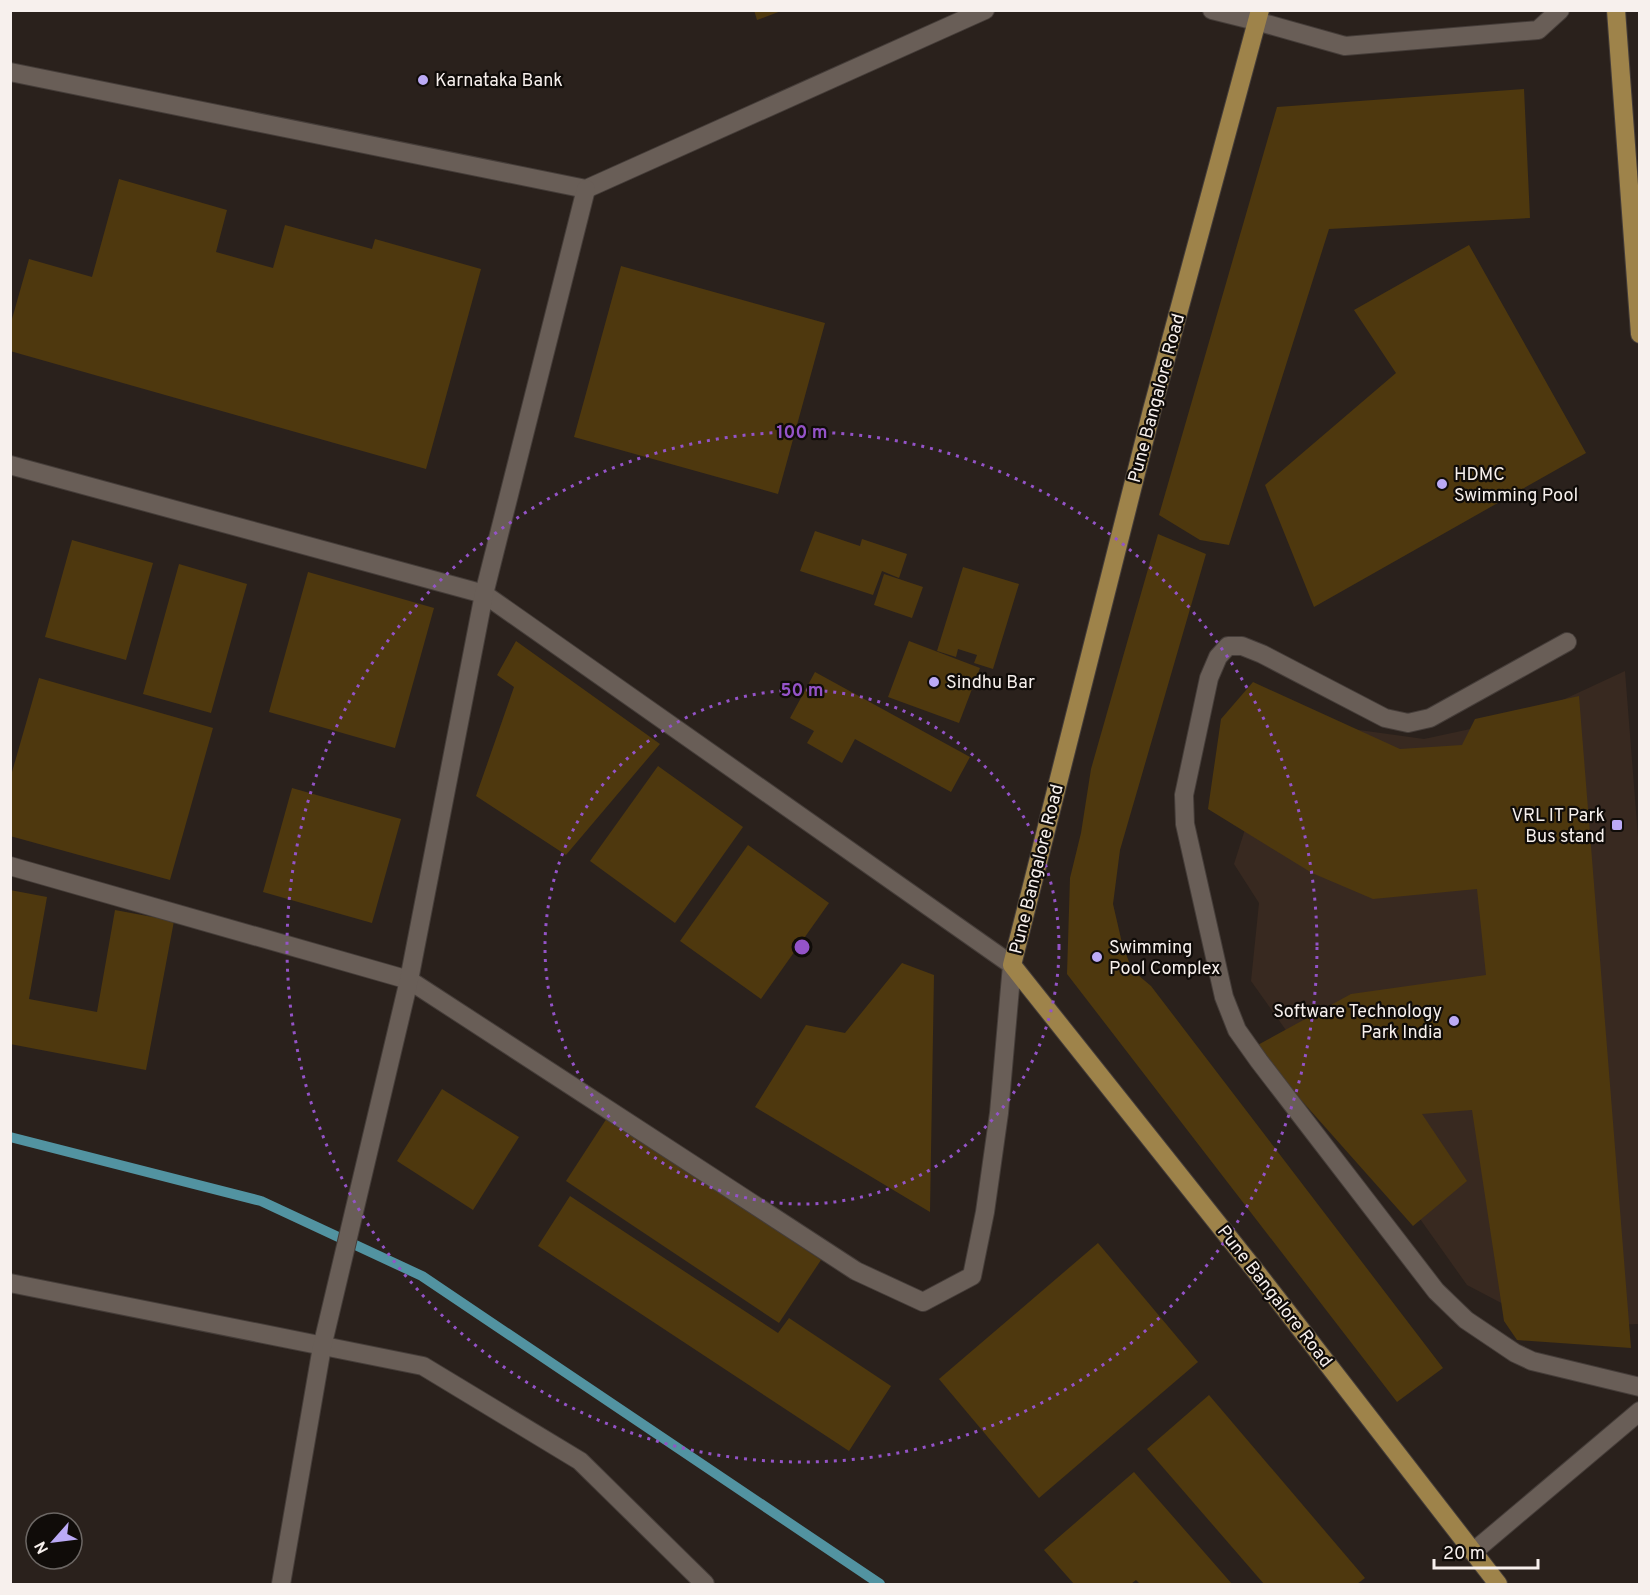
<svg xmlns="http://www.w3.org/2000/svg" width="1650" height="1595" viewBox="0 0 1650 1595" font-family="Overpass,sans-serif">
  <rect width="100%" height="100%" fill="#2a211c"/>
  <!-- built -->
  <path fill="#382920" d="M1625 671 1640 862 1639 1324 1547 1327 1467 1285 1251 981 1259 903 1234 864 1280 719 1424 739 1526 717Z"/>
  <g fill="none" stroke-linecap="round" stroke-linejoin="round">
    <!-- stream -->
    <path stroke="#5293a1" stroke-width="10" d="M10 1137 261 1201 422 1276 880 1584"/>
  </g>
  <!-- building -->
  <g fill="#4e380e">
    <path d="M754 10H781V11L757 20Z"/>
    <path d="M1524 89 1530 218 1329 229 1229 545 1200 540 1159 515 1277 107Z"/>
    <path d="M119 179 227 210 216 252 273 268 285 225 372 249 375 239 481 269 426 469 10 351V326L29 259 92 277Z"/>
    <path d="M1469 245 1586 453 1314 607 1265 485 1396 373 1354 310Z"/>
    <path d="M621 266 825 323 778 494 574 437Z"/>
    <path d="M815 531 860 546 862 539 907 554 899 578 882 571 873 595 800 571Z"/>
    <path d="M1158 534 1206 554 1120 850 1113 904 1122 943 1132 970 1151 986 1443 1368 1397 1402 1067 974 1070 878 1081 833 1091 769Z"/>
    <path d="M72 540 153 563 126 660 45 637Z"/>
    <path d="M179 564 247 584 211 713 143 694Z"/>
    <path d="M963 567 1019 584 993 669 974 663 977 655 958 649 956 657 937 651Z"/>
    <path d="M308 572 434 608 395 748 269 712Z"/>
    <path d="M884 574 923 587 912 618 874 605Z"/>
    <path d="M516 641 660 744 566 855 476 796 514 687 497 675Z"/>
    <path d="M909 641 980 668 959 723 888 697Z"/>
    <path d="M815 672 970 757 951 792 855 739 842 763 807 743 814 731 790 718Z"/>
    <path d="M39 678 213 728 170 880 10 836V779Z"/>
    <path d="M1253 682 1400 749 1462 745 1475 719 1579 696 1631 1348 1517 1340 1504 1321 1472 1110 1422 1114 1467 1181 1413 1226 1254 1047 1351 994 1486 975 1477 889 1373 899 1312 873 1208 809 1221 719Z"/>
    <path d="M658 766 743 827 675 923 590 861Z"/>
    <path d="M292 788 401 819 372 923 263 892Z"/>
    <path d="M748 845 829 903 761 999 680 941Z"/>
    <path d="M10 890 47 897 29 999 97 1012 115 910 174 921 146 1070 10 1044Z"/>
    <path d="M902 963 934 975 930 1212 755 1107 806 1025 845 1033Z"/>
    <path d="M442 1089 519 1137 473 1210 397 1161Z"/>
    <path d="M607 1118 821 1260 779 1323 566 1181Z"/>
    <path d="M570 1196 778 1333 789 1318 891 1386 849 1451 538 1246Z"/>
    <path d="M1098 1243 1198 1362 1039 1498 939 1379Z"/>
    <path d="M1209 1395 1365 1578 1357 1584H1264L1147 1449Z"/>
    <path d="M1134 1472 1232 1584H1140L1136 1580 1131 1584H1074L1044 1550Z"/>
  </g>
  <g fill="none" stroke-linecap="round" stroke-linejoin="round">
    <defs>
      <path id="lane" d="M1473 1552 1640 1411"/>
      <g id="street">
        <path d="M1212 10 1256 21"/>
        <path d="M10 72 586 189 985 10"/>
        <path d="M10 465 484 594 1012 965 999 1113 985 1212 972 1276 923 1302 856 1271 409 980 10 866"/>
        <path d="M1567 642 1430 718 1408 723 1385 718 1262 654 1242 646H1228L1218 657 1209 678 1184 795 1185 824 1224 997 1237 1030 1259 1061 1436 1291 1466 1320 1515 1353 1532 1361 1640 1387"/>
        <path d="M10 1283 423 1366 580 1461 705 1584"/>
        <path d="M281 1584 322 1347 409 980 484 594 586 189"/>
      </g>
      <path id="secondary" d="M1256 21 1345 46 1538 30 1560 10"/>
      <g id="primary">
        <path d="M1260 10 1152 410 1012 965 1254 1269 1498 1584"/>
        <path d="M1616 10 1640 334"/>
      </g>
    </defs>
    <!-- lane casing -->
    <use href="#lane" stroke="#453d39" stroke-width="20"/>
    <!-- street casing -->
    <use href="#street" stroke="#453d39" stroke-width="20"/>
    <!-- secondary casing -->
    <use href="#secondary" stroke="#453d39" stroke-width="20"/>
    <!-- primary casing -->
    <use href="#primary" stroke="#453d39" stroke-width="20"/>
    <!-- lane -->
    <use href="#lane" stroke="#695e57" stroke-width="18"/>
    <!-- street -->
    <use href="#street" stroke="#695e57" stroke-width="18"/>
    <!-- secondary -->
    <use href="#secondary" stroke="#695e57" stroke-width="18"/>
    <!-- primary -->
    <use href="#primary" stroke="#9e834a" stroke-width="18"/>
  </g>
  <!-- distance rings -->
  <g fill="none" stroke="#9453c8" stroke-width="3" stroke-dasharray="3 6">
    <circle cx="802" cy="947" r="257"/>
    <circle cx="802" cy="947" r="515"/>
  </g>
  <!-- markers -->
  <g fill="#bbaaf6" stroke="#100c09" stroke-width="2">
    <circle cx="423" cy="80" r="6"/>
    <circle cx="1442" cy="484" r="6"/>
    <circle cx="934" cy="682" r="6"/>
    <rect x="1611" y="819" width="12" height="12" rx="3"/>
    <circle cx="1097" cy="957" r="6"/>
    <circle cx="1454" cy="1021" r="6"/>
  </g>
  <g text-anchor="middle" stroke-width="4.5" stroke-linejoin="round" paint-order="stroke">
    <!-- poi labels -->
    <g font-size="18" fill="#f7f0ed" stroke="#100c09" text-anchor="start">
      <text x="435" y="86">Karnataka Bank</text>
      <text x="1454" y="480">HDMC<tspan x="1454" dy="21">Swimming Pool</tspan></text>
      <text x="946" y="688">Sindhu Bar</text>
      <text x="1605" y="821" text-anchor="end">VRL IT Park<tspan x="1605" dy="21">Bus stand</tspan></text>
      <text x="1109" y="953">Swimming<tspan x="1109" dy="21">Pool Complex</tspan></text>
      <text x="1442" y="1017" text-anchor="end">Software Technology<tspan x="1442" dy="21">Park India</tspan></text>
    </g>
    <!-- street labels -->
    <g font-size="18" fill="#f7f0ed" stroke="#100c09">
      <text transform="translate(1156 398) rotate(-75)" y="6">Pune Bangalore Road</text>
      <text transform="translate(1036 869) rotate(-76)" y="6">Pune Bangalore Road</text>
      <text transform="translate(1275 1296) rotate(52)" y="6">Pune Bangalore Road</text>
    </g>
  </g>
  <circle cx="802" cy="947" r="9" fill="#9453c8" stroke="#100c09" stroke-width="3"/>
  <g font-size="18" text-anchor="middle" font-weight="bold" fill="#9453c8" stroke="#100c09" stroke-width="4.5" stroke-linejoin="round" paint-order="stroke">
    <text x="802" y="438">100 m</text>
    <text x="802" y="696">50 m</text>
  </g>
  <!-- border -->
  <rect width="1650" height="1595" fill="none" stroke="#f7f0ed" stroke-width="24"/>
  <!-- north arrow -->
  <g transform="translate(54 1541) rotate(242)"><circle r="28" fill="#100c09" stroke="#6c6764" stroke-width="1.5"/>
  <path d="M0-4.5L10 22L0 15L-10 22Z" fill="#bbaaf6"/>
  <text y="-9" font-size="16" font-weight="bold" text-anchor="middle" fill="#f7f0ed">N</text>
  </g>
  <!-- scale -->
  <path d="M1434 1559v9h104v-9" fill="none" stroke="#f7f0ed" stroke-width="3"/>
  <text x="1443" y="1559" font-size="18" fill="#f7f0ed" stroke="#100c09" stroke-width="4.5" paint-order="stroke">20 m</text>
</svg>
